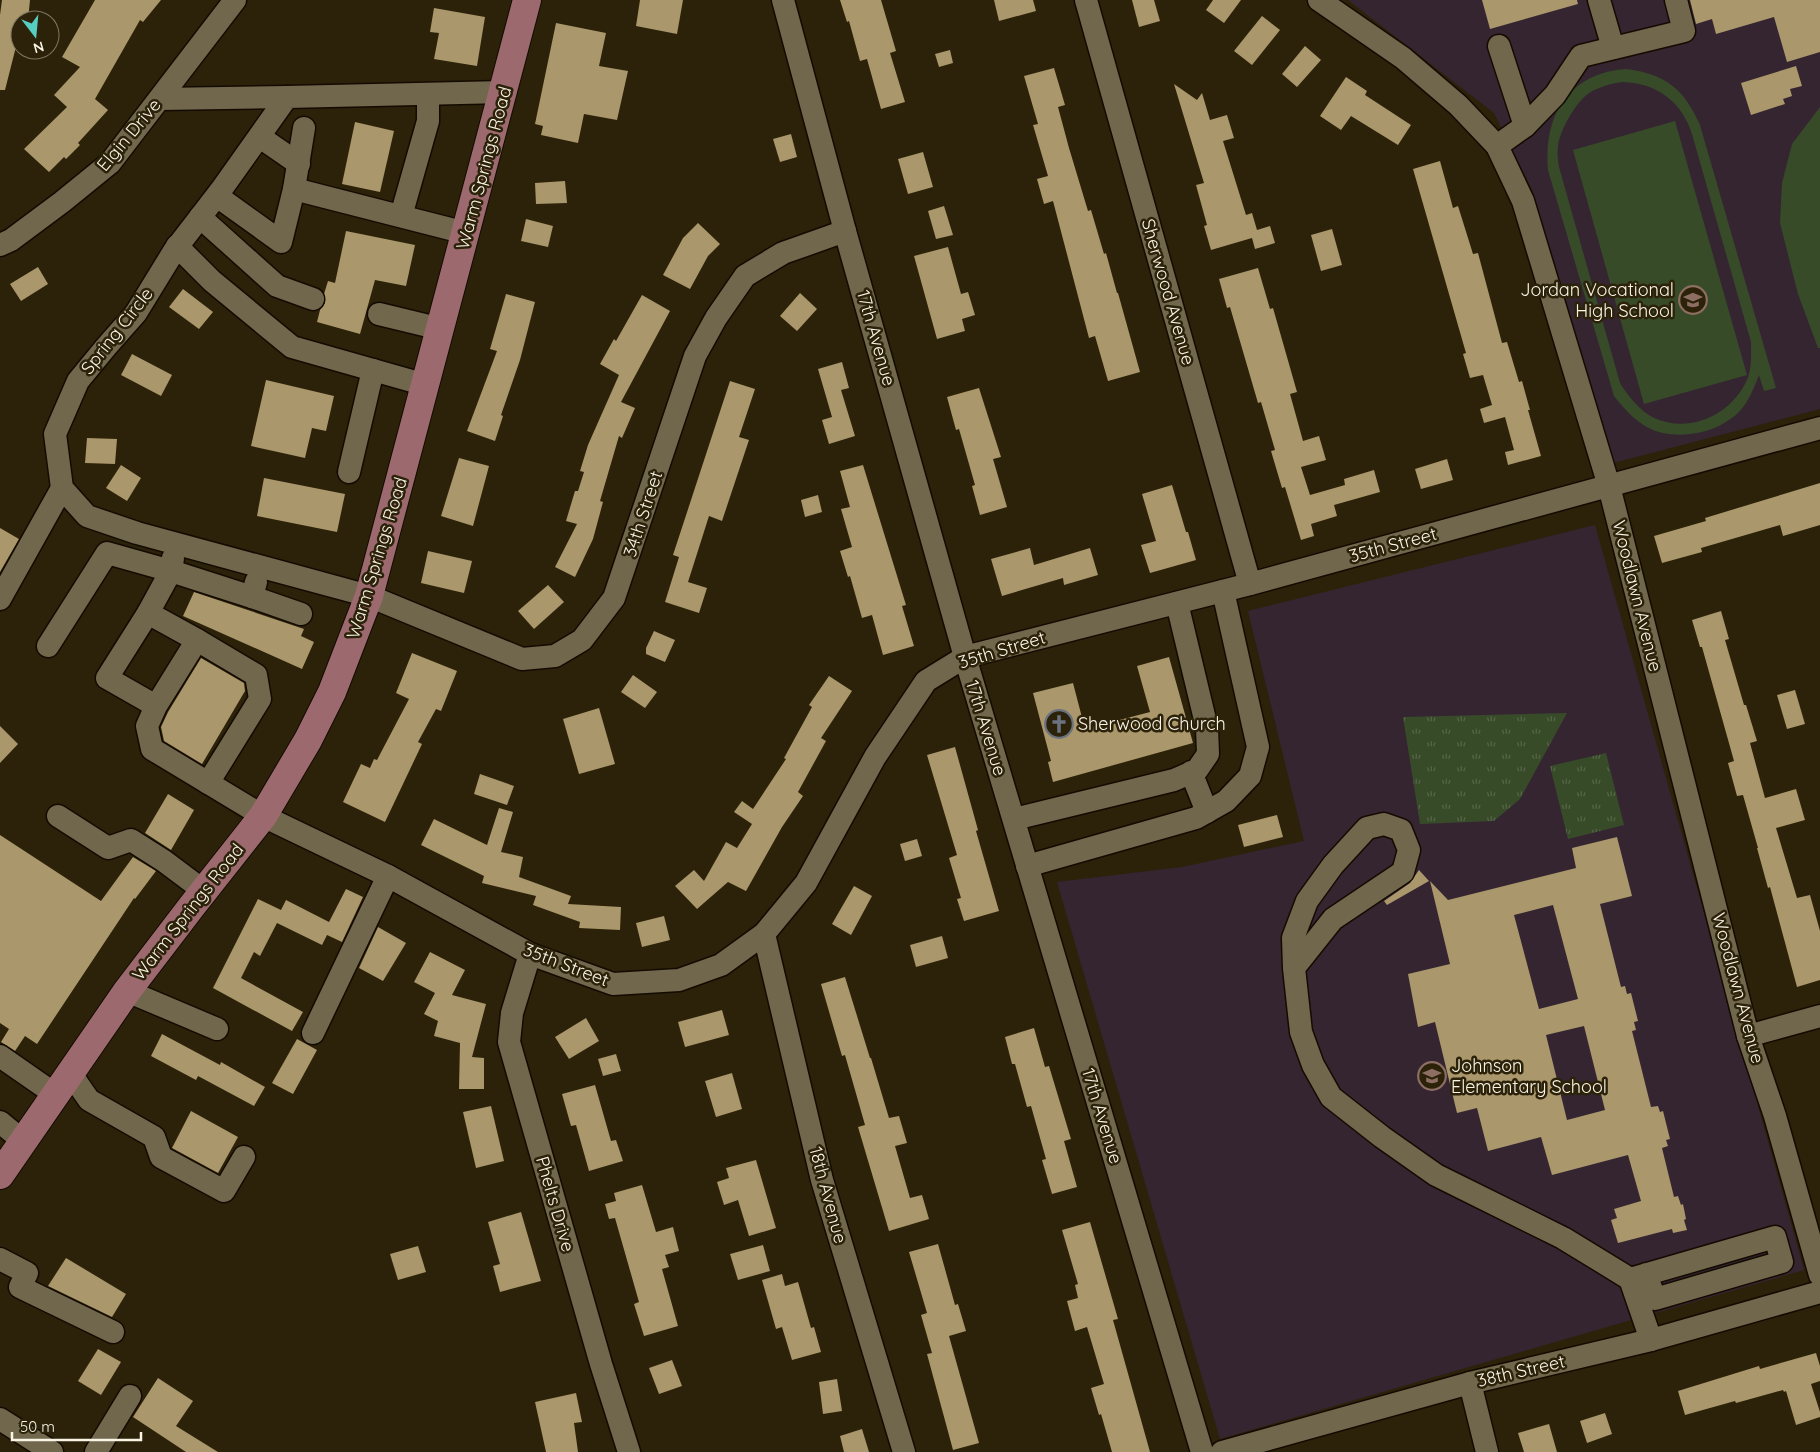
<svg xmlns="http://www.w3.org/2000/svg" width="1820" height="1452" viewBox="0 0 1820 1452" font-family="Quicksand,sans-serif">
  <defs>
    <pattern id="park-tufts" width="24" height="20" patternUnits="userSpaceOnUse" patternTransform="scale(1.25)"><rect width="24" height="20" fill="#374b29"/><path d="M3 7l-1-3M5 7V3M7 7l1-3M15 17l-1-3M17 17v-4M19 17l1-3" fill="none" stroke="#556648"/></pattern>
  </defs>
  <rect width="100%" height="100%" fill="#2c220a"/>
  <!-- education -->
  <g fill="#342531">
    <path d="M1348 0H1820V409L1613 463 1533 192 1494 113Z"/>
    <path d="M1595 525 1804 1270 1220 1439 1057 882 1182 867 1304 841 1248 611Z"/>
  </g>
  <!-- park -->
  <g fill="url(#park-tufts)">
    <path d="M1567 713 1520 799 1494 821 1420 824 1403 717Z"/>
    <path d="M1606 753 1624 825 1568 839 1550 766Z"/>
  </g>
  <!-- garden -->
  <g fill="#374b29" fill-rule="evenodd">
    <path d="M1626 69C1666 74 1684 89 1700 125L1776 388 1764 391 1759 375C1754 388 1749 401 1739 412 1719 432 1685 439 1659 432 1640 427 1625 410 1614 396L1548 170C1543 115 1569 73 1626 69ZM1623 82C1657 83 1682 102 1692 134L1751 342C1751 355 1752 368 1747 380 1731 415 1690 434 1654 418 1640 411 1628 396 1620 383L1559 167C1558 160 1557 154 1558 147 1559 131 1576 102 1589 93 1599 87 1612 83 1623 82Z"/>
    <path d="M1820 107V348H1818L1798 294 1780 223 1782 183 1792 144Z"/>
    <path d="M1675 121 1747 375 1644 404 1573 150Z"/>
  </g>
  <!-- building -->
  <g fill="#aa976b" fill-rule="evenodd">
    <path d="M2 0H30L28 20H20V31L5 90H0V15Z"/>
    <path d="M95 0H161L143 22 140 20 95 99 108 110 78 143 80 145 66 159 64 157 49 172 24 149 67 107 54 95 80 67 62 57Z"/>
    <path d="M640 0H683L677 34 636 26Z"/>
    <path d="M840 0H881L896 51 890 53 905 102 881 109 867 59 860 61 849 21 847 22Z"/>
    <path d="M994 0H1033L1036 11 999 21Z"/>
    <path d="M1132 0H1154L1160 21 1139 27Z"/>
    <path d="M1213 0H1241L1224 23 1206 10Z"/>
    <path d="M1482 0H1577L1578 4 1490 29Z"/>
    <path d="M1690 0H1820V52L1787 62 1774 17 1716 34 1712 19 1696 24Z"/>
    <path d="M434 8 485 17 477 66 434 59 439 33 430 32Z"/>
    <path d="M1262 16 1280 30 1252 65 1234 51Z"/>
    <path d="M556 23 606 33 599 66 628 71 617 120 584 114 578 143 541 135 543 126 535 124Z"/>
    <path d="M1305 46 1321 60 1297 87 1282 74Z"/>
    <path d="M950 50 953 63 939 67 935 54Z"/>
    <path d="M1796 66 1802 86 1790 89 1792 96 1783 99 1785 104 1751 115 1741 83Z"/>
    <path d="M1054 68 1065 105 1058 107 1069 148 1088 211 1091 210 1104 254 1106 253 1117 293H1118L1140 372 1108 381 1095 336 1089 338 1053 201 1044 204 1037 179 1048 176 1033 125 1038 124 1024 76Z"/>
    <path d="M1346 77 1367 91 1365 95 1411 125 1398 145 1351 116 1341 130 1320 116Z"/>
    <path d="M1174 84 1197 100 1202 93 1210 120 1227 115 1234 138 1223 141 1246 215 1252 213 1257 230 1270 226 1275 243 1255 249 1252 238 1211 250 1204 226 1207 225 1196 185 1204 183Z"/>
    <path d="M355 122 394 131 380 192 342 184Z"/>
    <path d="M791 134 797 157 780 162 773 139Z"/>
    <path d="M923 152 933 187 908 194 898 159Z"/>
    <path d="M1440 161 1453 208 1458 206 1473 254 1478 253 1502 343 1507 342 1519 382 1522 381 1530 410H1528L1541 456 1508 465 1505 452 1514 450 1505 417 1484 423 1480 409 1492 405 1483 375 1470 378 1463 354 1466 353 1413 169Z"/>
    <path d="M565 181 567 203 536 204 535 183Z"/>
    <path d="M944 206 953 235 936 239 928 211Z"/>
    <path d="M526 219 553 226 548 247 521 241Z"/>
    <path d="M698 223 720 244 708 256 690 289 663 275 683 238Z"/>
    <path d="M1332 229 1342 265 1321 271 1311 235Z"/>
    <path d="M346 231 415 245 406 286 375 280 360 334 317 322 320 310 325 303 324 294 328 281 335 283Z"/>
    <path d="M948 247 961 294 968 292 975 315 962 319 965 331 937 339 914 256Z"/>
    <path d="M38 267 48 284 21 301 10 284Z"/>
    <path d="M1258 268 1270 309 1273 308 1297 392 1290 394 1303 441 1319 436 1326 460 1301 467 1310 495 1345 485 1344 479 1374 470 1380 492 1334 505 1337 516 1311 524 1314 536 1301 540 1285 487 1282 488 1271 451 1275 450 1261 402 1258 403 1230 307 1227 308 1219 279Z"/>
    <path d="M183 289 213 312 199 329 169 307Z"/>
    <path d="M800 293 817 309 797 331 780 316Z"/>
    <path d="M506 294 535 302 520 360 501 415 503 416 495 441 467 431 497 351 490 349Z"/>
    <path d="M642 295 670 311 621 402 635 408 622 438 619 436 600 501 603 502 593 539 575 577 555 567 577 524 566 521 575 491H578L584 472 580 471 588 445 619 375 600 364 614 339 616 341Z"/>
    <path d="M132 354 172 375 161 396 121 375Z"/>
    <path d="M842 362 849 388 841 390 855 436 829 444 822 420 832 417 818 369Z"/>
    <path d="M266 380 334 396 326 431 312 428 305 458 251 446Z"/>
    <path d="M730 381 755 389 739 437 749 440 722 521 709 516 688 582 707 588 699 613 665 602 679 557 673 555Z"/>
    <path d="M979 388 1001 457 993 459 1007 507 980 515 972 486 975 485 959 429 956 430 947 397Z"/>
    <path d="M87 438 117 439 115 464 85 463Z"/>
    <path d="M459 458 489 466 473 526 441 516Z"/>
    <path d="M1447 459 1453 480 1421 489 1415 469Z"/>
    <path d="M121 465 141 478 127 501 106 488Z"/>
    <path d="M863 465 906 605 902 606 914 646 883 655 872 615 862 618 850 576 848 577 840 551 852 547 841 509 850 507 840 471Z"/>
    <path d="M264 478 345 494 337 532 257 516Z"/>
    <path d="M1820 483V525L1783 536 1780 525 1701 548 1702 552 1662 563 1654 536 1706 521 1705 518Z"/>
    <path d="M1172 485 1186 532H1188L1196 560 1150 573 1141 545 1156 541 1142 494Z"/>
    <path d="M818 495 822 512 805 517 801 500Z"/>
    <path d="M0 528 19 539 0 572Z"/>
    <path d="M1030 548 1034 565 1090 548 1098 575 1064 585 1063 578 1002 596 991 559Z"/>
    <path d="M428 551 472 561 464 593 421 583Z"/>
    <path d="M548 585 564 602 534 629 518 611Z"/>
    <path d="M194 592 304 629 301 636 314 642 302 669 183 616Z"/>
    <path d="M1721 611 1729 639 1725 640 1744 705H1746L1757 741 1750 743 1765 798 1796 789 1805 820 1776 828 1797 898 1810 895 1820 931V980L1797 987 1770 887 1768 888 1757 848H1758L1743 795 1737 796 1728 763 1734 761 1702 647H1700L1692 620Z"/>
    <path d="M654 631 675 640 665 662 646 654V648Z"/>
    <path d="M412 653 457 671 441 711 436 709 418 742 422 744 385 822 343 802 361 764 370 768 374 759 377 760 409 699 396 693Z"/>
    <path d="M1169 657 1193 743 1053 782 1048 762 1051 761 1033 693 1073 683 1085 729 1150 712 1137 666Z"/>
    <path d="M201 658 244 683 245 691 202 764 164 741 161 727 168 712Z"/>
    <path d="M633 675 657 692 645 708 621 692Z"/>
    <path d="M829 676 852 691 821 738 826 741 798 792 803 796 782 827 746 891 728 882 697 909 675 886 694 870 704 881 726 842 737 848 752 824 734 812 742 801 753 809 786 759 784 758 812 707 809 705Z"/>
    <path d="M1795 690 1805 724 1787 729 1777 695Z"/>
    <path d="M599 708 615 764 579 774 563 719Z"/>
    <path d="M0 726 18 744 0 763Z"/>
    <path d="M955 747 978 830 976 831 999 911 964 921 957 899 961 898 949 858 957 855 927 755Z"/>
    <path d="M480 774 514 786 507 805 474 794Z"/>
    <path d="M168 794 194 810 171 850 145 833Z"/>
    <path d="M499 808 513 812 501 852 523 857 519 877 571 896 568 904 621 907 620 930 579 928 580 922 533 905 536 896 482 883 484 876 421 845 434 819 487 845Z"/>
    <path d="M1277 815 1283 837 1244 847 1238 825Z"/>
    <path d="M0 835 101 901 133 857 156 871 135 899 134 898 37 1044 25 1036 15 1051 1 1042 9 1029 0 1023Z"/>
    <path d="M1617 837 1632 896 1600 904 1621 987 1625 986 1627 994 1631 993 1638 1021 1634 1022 1636 1030 1632 1031 1651 1107 1658 1106 1660 1112 1663 1111 1670 1139 1666 1140 1668 1146 1662 1148 1674 1197 1678 1196 1681 1205 1683 1204 1686 1219 1684 1220 1687 1230 1673 1233 1672 1229 1618 1243 1611 1220 1617 1218 1614 1209 1641 1201 1628 1155 1552 1175 1541 1137 1488 1151 1477 1108 1457 1113 1435 1022 1418 1027 1408 974 1450 964 1430 881 1448 900 1576 868 1572 848ZM1553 905 1578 999 1539 1009 1514 915ZM1584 1026 1605 1110 1567 1120 1546 1035Z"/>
    <path d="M917 839 922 856 905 861 900 844Z"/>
    <path d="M1419 870 1429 881 1387 905 1384 901 1410 883Z"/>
    <path d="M854 886 872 896 851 935 832 924Z"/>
    <path d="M346 889 363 897 342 942 327 935 322 945 277 923 260 956 254 952 241 978 303 1012 292 1031 213 988 258 899 281 910 286 900 329 922Z"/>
    <path d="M664 916 670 940 642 947 636 923Z"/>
    <path d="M378 927 406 943 383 981 359 968Z"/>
    <path d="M942 936 948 958 916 967 910 945Z"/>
    <path d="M430 952 465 970 452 995 486 1004 472 1057 484 1058V1089H459L460 1043 434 1036 438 1021 424 1014 435 993 414 982Z"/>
    <path d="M845 977 870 1058H871L889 1118 899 1116 907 1143 895 1146 910 1198 922 1195 929 1219 889 1231 858 1127 865 1125 845 1055 842 1056 821 984Z"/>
    <path d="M722 1010 729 1035 685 1047 678 1022Z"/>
    <path d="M586 1018 599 1041 569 1059 555 1037Z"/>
    <path d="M1034 1028 1045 1067 1049 1066 1071 1139 1064 1141 1077 1187 1052 1194 1042 1160 1046 1159 1031 1106 1027 1107 1015 1064H1012L1005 1037Z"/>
    <path d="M162 1034 220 1065 221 1062 265 1087 254 1106 198 1076 196 1080 151 1056Z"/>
    <path d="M297 1039 317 1050 293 1094 272 1083Z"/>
    <path d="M616 1054 621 1071 603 1076 598 1059Z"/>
    <path d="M732 1073 742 1109 716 1117 705 1081Z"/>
    <path d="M595 1085 611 1141 616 1140 623 1161 589 1171 576 1125 571 1126 562 1094Z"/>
    <path d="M491 1106 504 1161 476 1168 463 1112Z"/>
    <path d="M191 1111 238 1137 218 1173 172 1148Z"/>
    <path d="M756 1160 776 1228 749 1236 738 1200 724 1205 717 1182 729 1178 726 1168Z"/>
    <path d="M642 1185 656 1232 673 1227 679 1251 665 1255 669 1267 662 1269 678 1326 644 1336 634 1304 639 1302 615 1218 609 1219 605 1204 616 1201 614 1193Z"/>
    <path d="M521 1212 541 1281 500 1292 493 1266 500 1264 488 1222Z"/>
    <path d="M1090 1222 1118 1319 1113 1320 1150 1452H1112L1101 1414 1099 1415 1091 1388 1104 1384 1087 1327 1075 1331 1067 1301 1078 1298 1075 1285 1078 1284 1062 1230Z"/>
    <path d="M938 1244 955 1305 958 1304 966 1331 949 1336 979 1443 953 1450 927 1354 932 1353 921 1315 927 1313 909 1252Z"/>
    <path d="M763 1245 770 1271 738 1280 730 1254Z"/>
    <path d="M418 1246 426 1272 398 1280 390 1254Z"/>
    <path d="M66 1258 126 1294 112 1317 48 1286Z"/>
    <path d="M782 1274 785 1286 798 1282 811 1328 814 1327 821 1352 792 1360 782 1327 776 1329 762 1280Z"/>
    <path d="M98 1349 121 1362 101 1395 78 1381Z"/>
    <path d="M1816 1353 1820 1366V1381L1811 1384 1820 1412V1417L1796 1425 1786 1391 1784 1392 1783 1390 1736 1403 1735 1401 1685 1415 1678 1391 1759 1366 1760 1369Z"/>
    <path d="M672 1360 682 1386 659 1394 649 1368Z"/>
    <path d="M158 1378 193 1401 176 1426 218 1452H186L133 1417Z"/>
    <path d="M837 1379 842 1411 823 1414 819 1382Z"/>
    <path d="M576 1393 582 1422 574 1423 578 1452H546L535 1402Z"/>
    <path d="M1605 1413 1612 1434 1587 1443 1580 1421Z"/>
    <path d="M1549 1424 1557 1452H1524L1518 1433Z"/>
    <path d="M862 1429 869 1452H844L840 1436Z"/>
  </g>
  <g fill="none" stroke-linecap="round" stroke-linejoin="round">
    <defs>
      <g id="minor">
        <path d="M783 0 845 231 965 657 1202 1452"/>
        <path d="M1086 0 1250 584"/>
        <path d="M1319 0 1403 58 1458 105 1497 146 1523 201 1609 486 1748 1036 1775 1116 1820 1275"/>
        <path d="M1599 0 1613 48"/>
        <path d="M1499 46 1525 126"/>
        <path d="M504 92 287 97 221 190 174 251 136 313 106 347 78 381 55 434 62 488 87 516 137 533 369 596 522 659 555 656 582 640 614 598 695 356 716 318 745 276 783 253 845 231"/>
        <path d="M160 99 287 97"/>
        <path d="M260 137 299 164"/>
        <path d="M1497 146 1525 126 1555 95 1581 56 1684 31 1676 0"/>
        <path d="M294 189 466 233"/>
        <path d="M217 196 281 242 294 189 304 128"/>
        <path d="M401 216 428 121V94"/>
        <path d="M200 217 277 286 313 299"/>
        <path d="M0 245 11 240 62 202 110 163 235 0"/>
        <path d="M177 246 212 281 292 347 426 385"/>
        <path d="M379 314 441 329"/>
        <path d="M349 472 373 370"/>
        <path d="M256 582 252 597 301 614"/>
        <path d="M0 599 62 488"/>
        <path d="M148 613 171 571 173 558"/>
        <path d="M197 640 256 675 260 699 208 783"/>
        <path d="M48 646 107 553 171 571 252 597"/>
        <path d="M156 706 107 678 148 613 197 640 156 706 147 726 152 749 263 816 388 876 530 954 613 984 679 980 721 965 764 934 806 883 875 757 926 681 965 657 1250 584 1820 428"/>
        <path d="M1191 772 1207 812"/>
        <path d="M58 816 108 848 131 840 164 861 204 891"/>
        <path d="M1014 819 1174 780 1197 770 1208 754 1207 728 1177 603"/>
        <path d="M1027 866 1196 818 1226 801 1250 776 1258 747 1223 591"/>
        <path d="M764 934 822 1180 904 1452"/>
        <path d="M530 954 512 1013 509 1042 601 1364 629 1452"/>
        <path d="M1294 968 1333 919 1403 872 1409 850 1401 830 1384 824 1367 828 1333 865 1307 901 1293 938 1294 968 1301 1032 1313 1065 1331 1097 1382 1137 1436 1175 1563 1238 1630 1279 1651 1340"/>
        <path d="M127 991 217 1029"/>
        <path d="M313 1033 388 876"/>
        <path d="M1748 1036 1820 1016"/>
        <path d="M0 1056 56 1095"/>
        <path d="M71 1074 89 1100 154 1137 161 1157 224 1191 244 1157"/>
        <path d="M0 1122 23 1141"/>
        <path d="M0 1259 27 1273 20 1287 113 1332"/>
        <path d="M1630 1279 1775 1237 1782 1262 1655 1299 1646 1274"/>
        <path d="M1470 1383 1487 1452"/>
        <path d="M0 1419 52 1452"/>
        <path d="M96 1452 130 1396"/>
        <path d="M1222 1452 1470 1383 1651 1340 1820 1292"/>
      </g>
      <path id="major" d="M0 1175 127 991 192 906 263 816 308 740 332 692 369 596 527 0"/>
    </defs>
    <!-- minor casing -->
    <use href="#minor" stroke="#140b00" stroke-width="25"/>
    <!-- major casing -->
    <use href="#major" stroke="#140b00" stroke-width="30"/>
    <!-- minor -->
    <use href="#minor" stroke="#71674d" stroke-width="22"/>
    <!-- major -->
    <use href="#major" stroke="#9c6a6e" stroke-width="28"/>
  </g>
  <!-- icons -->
  <defs>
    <symbol id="school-ring" viewBox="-11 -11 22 22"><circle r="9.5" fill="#2c220a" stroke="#8d6e63" stroke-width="1.5"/><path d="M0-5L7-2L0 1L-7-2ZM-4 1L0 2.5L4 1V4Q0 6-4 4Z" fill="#8d6e63"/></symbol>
    <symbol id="church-ring" viewBox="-11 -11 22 22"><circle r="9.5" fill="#2c220a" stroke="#6b7280" stroke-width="1.5"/><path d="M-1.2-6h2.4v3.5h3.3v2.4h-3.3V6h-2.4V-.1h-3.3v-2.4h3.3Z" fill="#6b7280"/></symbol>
  </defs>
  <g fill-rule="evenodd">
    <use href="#school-ring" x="1677" y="284" width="32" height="32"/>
    <use href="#church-ring" x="1043" y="708" width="32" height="32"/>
    <use href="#school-ring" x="1416" y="1060" width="32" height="32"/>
  </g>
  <g text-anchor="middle" stroke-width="5" stroke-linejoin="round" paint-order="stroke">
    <!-- street labels -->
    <g font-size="18" fill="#faf4e5" stroke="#2c220a">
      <text transform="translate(129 135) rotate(-50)" y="6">Elgin Drive</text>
      <text transform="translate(484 168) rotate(-75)" y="6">Warm Springs Road</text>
      <text transform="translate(1168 292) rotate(74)" y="6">Sherwood Avenue</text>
      <text transform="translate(117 331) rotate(-52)" y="6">Spring Circle</text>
      <text transform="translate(876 338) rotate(74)" y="6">17th Avenue</text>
      <text transform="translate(643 514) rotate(-72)" y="6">34th Street</text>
      <text transform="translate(1393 545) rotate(-15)" y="6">35th Street</text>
      <text transform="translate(377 558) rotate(-73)" y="6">Warm Springs Road</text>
      <text transform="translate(1637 596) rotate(76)" y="6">Woodlawn Avenue</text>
      <text transform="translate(1002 650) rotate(-17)" y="6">35th Street</text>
      <text transform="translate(986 728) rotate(73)" y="6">17th Avenue</text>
      <text transform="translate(188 912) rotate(-52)" y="6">Warm Springs Road</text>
      <text transform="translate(566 965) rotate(21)" y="6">35th Street</text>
      <text transform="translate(1738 988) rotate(75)" y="6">Woodlawn Avenue</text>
      <text transform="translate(1102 1116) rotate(73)" y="6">17th Avenue</text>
      <text transform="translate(828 1195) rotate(75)" y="6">18th Avenue</text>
      <text transform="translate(555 1204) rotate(74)" y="6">Phelts Drive</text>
      <text transform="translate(1521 1371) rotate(-13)" y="6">38th Street</text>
    </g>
    <!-- poi labels -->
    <g font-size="18" fill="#faf4e5" stroke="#2c220a" text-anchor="start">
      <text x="1674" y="296" text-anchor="end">Jordan Vocational<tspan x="1674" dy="21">High School</tspan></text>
      <text x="1078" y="730">Sherwood Church</text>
      <text x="1451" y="1072">Johnson<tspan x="1451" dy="21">Elementary School</tspan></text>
    </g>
  </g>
  <!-- north arrow -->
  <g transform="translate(35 35) rotate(164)"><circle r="24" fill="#2c220a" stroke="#7e7662"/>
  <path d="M0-4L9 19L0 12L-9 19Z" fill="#56cec2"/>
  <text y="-8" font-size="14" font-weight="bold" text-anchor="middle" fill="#faf4e5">N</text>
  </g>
  <!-- scale -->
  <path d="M12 1432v8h129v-8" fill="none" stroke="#faf4e5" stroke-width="2.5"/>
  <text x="20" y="1432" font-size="15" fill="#faf4e5" stroke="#2c220a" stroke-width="4" paint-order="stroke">50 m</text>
</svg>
